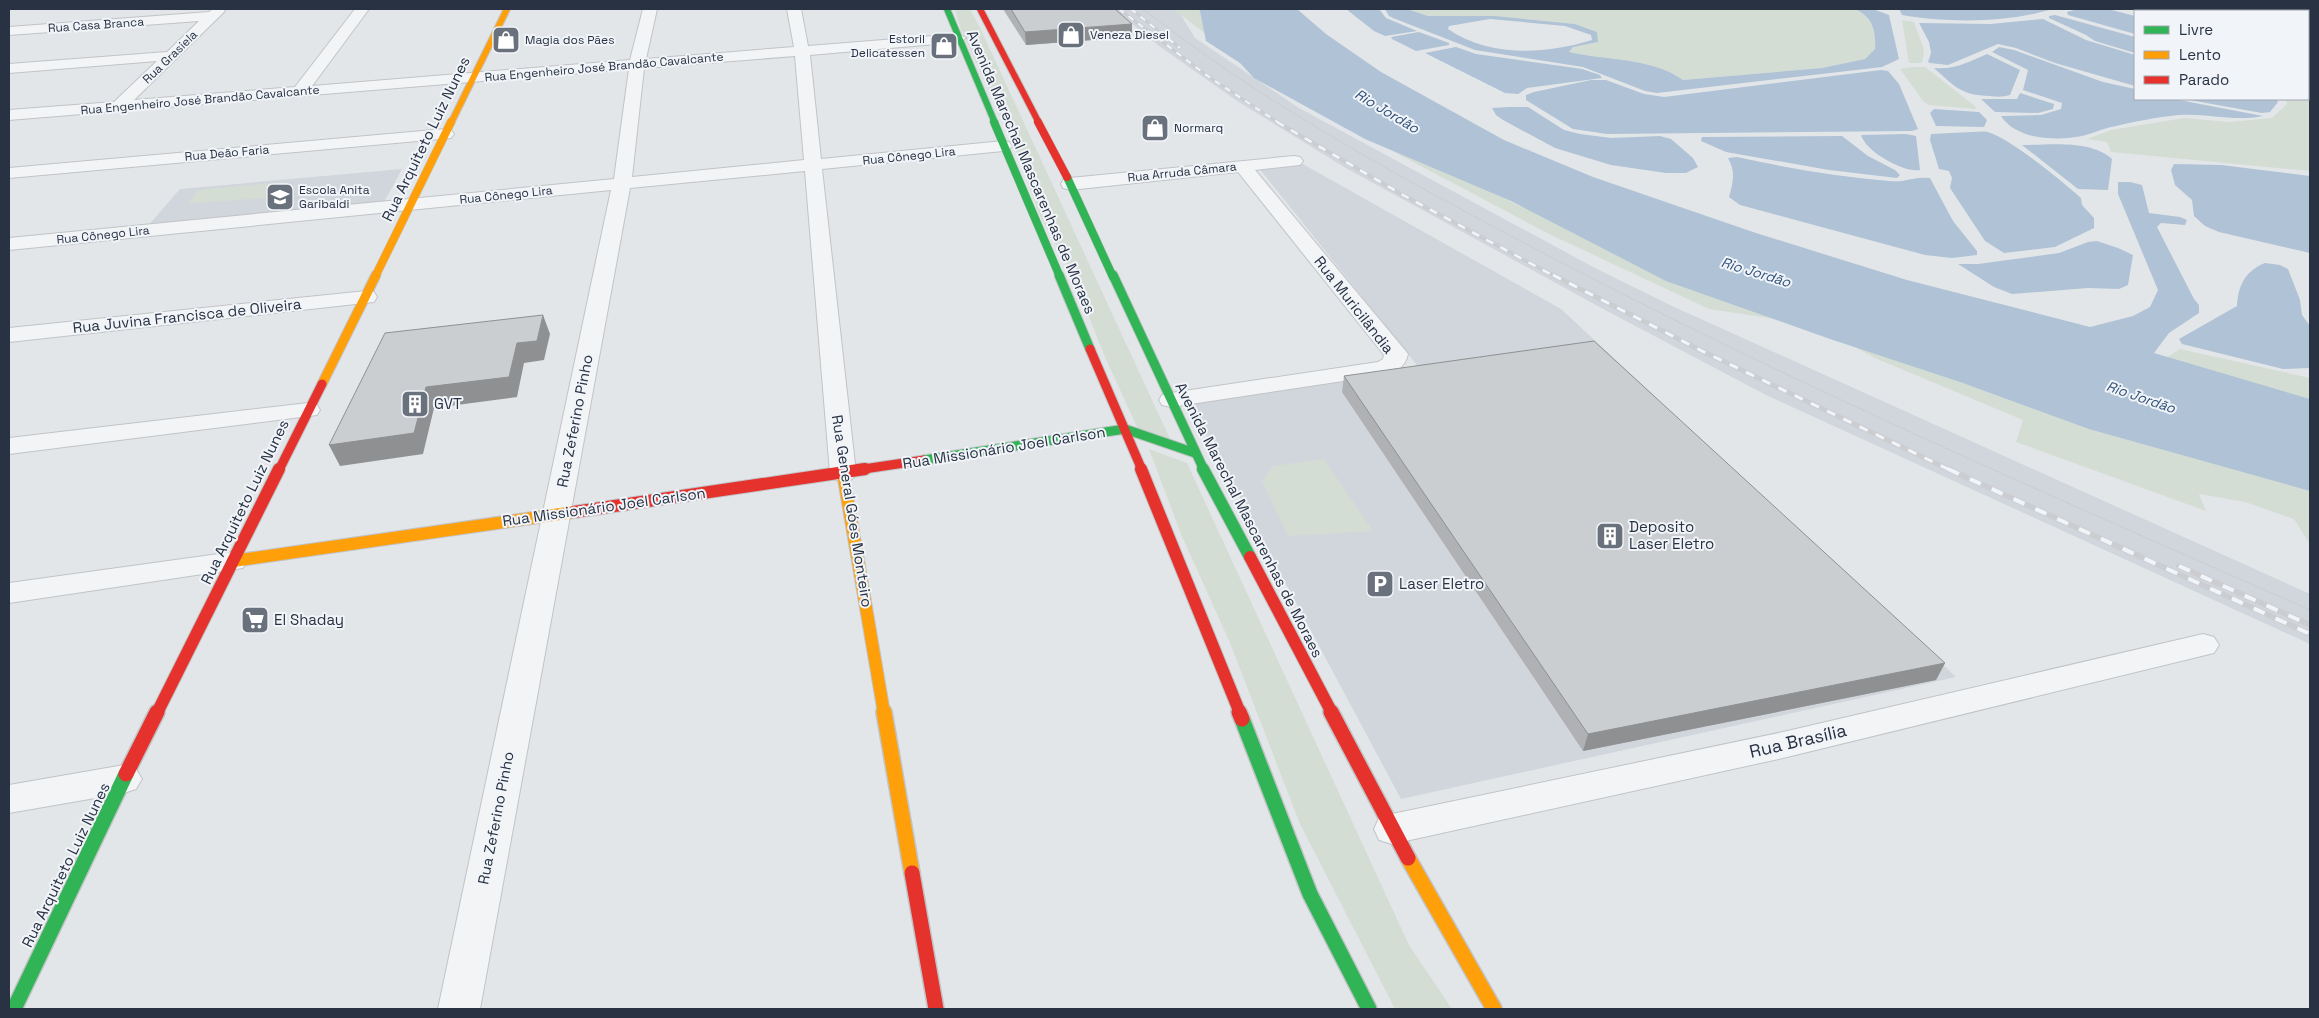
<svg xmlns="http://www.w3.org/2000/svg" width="2319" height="1018" viewBox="0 0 2319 1018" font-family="'Space Grotesk',sans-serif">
  <rect width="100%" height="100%" fill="#e3e6e9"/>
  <!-- built -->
  <g fill="#d1d5dc">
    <path d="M1114 9H1177L1195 38 1299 108 1595 268 1672 306 2310 594V644L1766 395 1605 310 1344 167 1237 101 1159 46Z"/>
    <path d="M1301 163 1561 309 1956 677 1401 799 1189 403 1420 369 1258 167Z"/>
    <path d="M402 169 383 204 147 227 180 189Z"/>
  </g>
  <!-- green -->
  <g fill="#d4ddd4">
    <path d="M955 9H970L982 32 1171 441 1138 429 1105 357 1071 272 1040 216 1018 155 960 27Z"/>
    <path d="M1173 9H1199L1374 130 1515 204 1580 230 2310 475V544L2294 519 2245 502 2199 494 2206 511 2016 442 2023 420 1875 358 1814 325 1709 309 1547 233 1383 146 1224 48Z"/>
    <path d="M1407 9H1855C1873 17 1876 31 1875 49L1865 59 1822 68 1683 80 1674 74 1568 52 1573 47 1597 42V32L1575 24 1495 16H1428Z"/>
    <path d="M2310 17V171L2111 152 2107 142 2087 139 2111 130 2184 118 2229 122 2272 118 2287 104 2285 99H2308V18Z"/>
    <path d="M1902 20 1914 22 1924 50 1922 63H1909Z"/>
    <path d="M1912 67H1925L1975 106 1976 109 1929 105 1924 102 1900 69Z"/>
    <path d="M284 182 275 197 188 204 198 190Z"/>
    <path d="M2180 349 2310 378V399L2166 358Z"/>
    <path d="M1149 449 1187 463 1409 945 1452 1009H1395L1300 824 1230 643 1181 534Z"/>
    <path d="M1324 459 1373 531 1288 536 1262 481 1273 466Z"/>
  </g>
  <!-- water -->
  <g fill="#b0c2d5" fill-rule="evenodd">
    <path d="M1198 9H1297L1326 34 1381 72 1504 140 1593 177 1756 233 1907 280 2090 327 2133 316 2150 307 2158 290 2118 194V182H2130L2142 185 2149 213 2180 217 2187 220 2185 225 2161 223 2157 227 2194 299 2199 305V313L2169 333 2154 353 2310 399V491L2089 429 1963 383 1830 339 1666 281 1511 201 1365 139 1254 78 1240 63 1206 41 1200 11Z"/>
    <path d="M1346 9H1379L1386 18 1417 31 1385 36 1374 31Z"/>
    <path d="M1385 9H1407L1428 16H1495L1575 24 1597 32 1598 42 1573 47 1569 52C1606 61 1651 57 1683 80L1822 68 1865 59 1875 49C1876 31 1873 17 1855 9H1873L1889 15 1899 59 1882 67 1657 93 1645 91 1583 67 1475 50 1393 18 1389 16ZM1490 19 1565 26 1591 35 1592 40C1546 54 1490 58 1448 29L1449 26Z"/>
    <path d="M1899 9H2052C2009 23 1946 23 1902 15Z"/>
    <path d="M2078 9H2108L2135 16V34L2068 15 2067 12Z"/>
    <path d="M2194 9H2305V11H2204Z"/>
    <path d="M2055 15 2135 37V53L2095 41 2086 35 2049 18V16Z"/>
    <path d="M2043 19 2086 40 2135 55V86L2055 63 2016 48 1998 44 1948 65 1930 63 1928 62 1931 53 1929 42 1919 23 1991 24Z"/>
    <path d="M1419 32 1449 43V45L1416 51 1392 39 1391 37Z"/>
    <path d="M1456 47 1476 54 1582 69 1600 75 1602 78 1527 88 1518 94 1505 93 1425 53Z"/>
    <path d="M1999 47 2014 50 2103 82 2135 89V99H2174L2263 116C2234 122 2208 113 2179 115 2157 117 2133 122 2111 127 2101 129 2092 134 2082 136 2057 141 2016 140 2001 116L2041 115 2061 109 2062 103 2023 90 2028 70 1992 52Z"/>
    <path d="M1987 54 2020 70 2010 95C2003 97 1997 97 1990 96 1961 95 1955 87 1934 68 1955 70 1968 62 1987 54Z"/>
    <path d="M1881 70 1888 71 1899 84 1918 129 1912 131 1607 134 1573 129 1526 100V95L1534 92 1591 80H1606L1644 94 1664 97Z"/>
    <path d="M2020 93 2054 104 2053 109 2038 113 1995 112 1981 99H2017Z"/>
    <path d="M2184 99H2276L2278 102 2270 112 2262 113Z"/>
    <path d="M1508 107H1528L1564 130 1580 134 1611 138 1660 136 1671 139 1693 158 1698 167 1686 173H1666L1611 165 1555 148 1503 120 1496 115 1492 108Z"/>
    <path d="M1934 109 1979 112 1987 120 1984 127 1936 126 1930 113Z"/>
    <path d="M1972 132C1977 132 1983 131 1988 132 2011 139 2062 181 2081 198L2082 205 2094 218V228L2055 247 2004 253 1985 241 1950 188 1952 178 1949 171 1939 169 1930 140 1931 134Z"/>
    <path d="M1906 134 1916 136 1920 170C1904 173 1866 152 1861 135Z"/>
    <path d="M1842 136 1868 156 1895 170 1900 175 1897 178 1829 170 1726 152 1701 141 1702 137Z"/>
    <path d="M2022 145C2050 145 2090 139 2112 159L2108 190 2078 189Z"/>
    <path d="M1737 157C1787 168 1838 177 1889 181 1905 183 1913 176 1930 178L1953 221 1977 251V255L1952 258 1925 255 1740 205 1729 197C1733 182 1736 172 1728 158Z"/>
    <path d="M2174 164 2221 165 2310 176V253L2219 232 2205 226 2194 216 2192 200 2175 185 2171 170Z"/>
    <path d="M2097 241 2118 248 2133 255 2128 285 2119 289 2088 288 2012 294 1994 287 1958 264H1978L2059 253 2088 242Z"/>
    <path d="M2265 263 2280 265 2288 269 2300 300 2302 315 2310 326V368L2283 369 2182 344 2179 339 2237 306C2238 286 2245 271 2265 263Z"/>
  </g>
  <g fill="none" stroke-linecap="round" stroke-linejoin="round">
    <defs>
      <g id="street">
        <path d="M213 9H223L225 11 134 100 295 87 355 9H369L312 86 630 60 643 9H657L646 59 794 47 787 9H801L808 46 959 34 966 38 959 42 810 55 821 159 1003 141 1009 142 1012 146 1009 150 1003 151 822 169 856 473 852 479 843 481 834 479 830 473 805 171 630 188 480 1009H438L611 190 9 250V238L614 179 629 69 9 120V110L114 102 157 61 9 73V64L167 52 199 21 9 35V27L209 12ZM795 56 804 160 632 177 644 68Z"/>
        <path d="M445 129 451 130 454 134 451 138 9 178V168Z"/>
        <path d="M1294 156 1300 157 1303 161 1300 165 1255 170 1404 349 1408 354C1405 368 1396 372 1383 375L1171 407 1162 405 1159 400 1162 395 1171 393 1378 362 1383 359 1384 355 1238 172 1070 190 1063 188 1061 184 1063 180 1070 178Z"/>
        <path d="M366 291 374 292 377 297 374 302 9 342V328Z"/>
        <path d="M308 403 317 405 320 410 317 415 9 454V438Z"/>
        <path d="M233 552 243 554 247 561 243 568 9 603V583Z"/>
        <path d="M2203 634 2214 637 2219 645 2214 653 1783 758 1392 844 1379 840 1374 829 1379 818 1392 814 1783 732Z"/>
        <path d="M124 765 136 769 142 779 136 789 124 793 9 813V785Z"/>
      </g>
      <path id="fast-far4" d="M947 9 995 123"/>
      <g id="fast-far3">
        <path d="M994 122 1060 277"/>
        <path d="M1067 177 1113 277"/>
      </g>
      <g id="fast-far2">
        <path d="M1059 275 1090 349"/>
        <path d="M1113 275 1204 470"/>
        <path d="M924 460 1125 429 1195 453"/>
      </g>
      <path id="fast-far1" d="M1203 469 1250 557"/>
      <g id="fast">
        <path d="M1242 719 1310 894 1369 1009"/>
        <path d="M14 1009 126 774"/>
      </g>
      <path id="slow-far4" d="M451 123 507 9"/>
      <path id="slow-far3" d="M375 277 451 122"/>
      <path id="slow-far2" d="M322 384 376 275"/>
      <g id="slow-far1">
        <path d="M843 473 884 713"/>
        <path d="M233 561 574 512"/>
      </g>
      <g id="slow">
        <path d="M884 712 912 873"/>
        <path d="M1408 858 1494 1009"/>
      </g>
      <path id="jam-far4" d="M980 9 1039 123"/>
      <path id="jam-far3" d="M1038 122 1067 177"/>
      <g id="jam-far2">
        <path d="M1090 349 1142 470"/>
        <path d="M279 470 322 384"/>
        <path d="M857 470 924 460"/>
      </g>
      <g id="jam-far1">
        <path d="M1141 469 1240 713"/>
        <path d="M574 512 865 469"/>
        <path d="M1250 557 1332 713"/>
        <path d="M157 713 279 469"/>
      </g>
      <g id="jam">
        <path d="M1239 712 1242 719"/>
        <path d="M1331 712 1408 858"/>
        <path d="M126 774 157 712"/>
        <path d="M912 873 936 1009"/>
      </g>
    </defs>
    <!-- street casing -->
    <use href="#street" stroke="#c1c4c7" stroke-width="2"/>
    <!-- fast-far4 casing -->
    <use href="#fast-far4" stroke="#c1c4c7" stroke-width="8"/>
    <!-- fast-far3 casing -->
    <use href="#fast-far3" stroke="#c1c4c7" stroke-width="9"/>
    <!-- fast-far2 casing -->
    <use href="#fast-far2" stroke="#c1c4c7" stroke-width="11"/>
    <!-- fast-far1 casing -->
    <use href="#fast-far1" stroke="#c1c4c7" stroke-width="14"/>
    <!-- fast casing -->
    <use href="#fast" stroke="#c1c4c7" stroke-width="18"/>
    <!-- slow-far4 casing -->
    <use href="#slow-far4" stroke="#c1c4c7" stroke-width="8"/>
    <!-- slow-far3 casing -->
    <use href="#slow-far3" stroke="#c1c4c7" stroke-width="9"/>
    <!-- slow-far2 casing -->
    <use href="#slow-far2" stroke="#c1c4c7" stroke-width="11"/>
    <!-- slow-far1 casing -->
    <use href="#slow-far1" stroke="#c1c4c7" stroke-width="14"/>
    <!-- slow casing -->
    <use href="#slow" stroke="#c1c4c7" stroke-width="18"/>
    <!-- jam-far4 casing -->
    <use href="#jam-far4" stroke="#c1c4c7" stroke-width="8"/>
    <!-- jam-far3 casing -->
    <use href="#jam-far3" stroke="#c1c4c7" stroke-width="9"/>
    <!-- jam-far2 casing -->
    <use href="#jam-far2" stroke="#c1c4c7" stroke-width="11"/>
    <!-- jam-far1 casing -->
    <use href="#jam-far1" stroke="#c1c4c7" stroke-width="14"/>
    <!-- jam casing -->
    <use href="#jam" stroke="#c1c4c7" stroke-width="18"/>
    <!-- street -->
    <use href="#street" fill="#f2f4f5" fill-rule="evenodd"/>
    <!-- fast-far4 -->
    <use href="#fast-far4" stroke="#30b455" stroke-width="6"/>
    <!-- fast-far3 -->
    <use href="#fast-far3" stroke="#30b455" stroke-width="8"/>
    <!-- fast-far2 -->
    <use href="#fast-far2" stroke="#30b455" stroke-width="9"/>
    <!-- fast-far1 -->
    <use href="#fast-far1" stroke="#30b455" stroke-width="12"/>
    <!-- fast -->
    <use href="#fast" stroke="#30b455" stroke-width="15"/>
    <!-- slow-far4 -->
    <use href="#slow-far4" stroke="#ff9f0a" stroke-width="6"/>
    <!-- slow-far3 -->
    <use href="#slow-far3" stroke="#ff9f0a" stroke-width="8"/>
    <!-- slow-far2 -->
    <use href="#slow-far2" stroke="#ff9f0a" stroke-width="9"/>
    <!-- slow-far1 -->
    <use href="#slow-far1" stroke="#ff9f0a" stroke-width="12"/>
    <!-- slow -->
    <use href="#slow" stroke="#ff9f0a" stroke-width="15"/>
    <!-- jam-far4 -->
    <use href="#jam-far4" stroke="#e5322d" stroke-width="6"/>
    <!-- jam-far3 -->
    <use href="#jam-far3" stroke="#e5322d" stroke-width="8"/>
    <!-- jam-far2 -->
    <use href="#jam-far2" stroke="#e5322d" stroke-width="9"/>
    <!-- jam-far1 -->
    <use href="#jam-far1" stroke="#e5322d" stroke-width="12"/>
    <!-- jam -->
    <use href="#jam" stroke="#e5322d" stroke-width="15"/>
    <!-- tram -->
    <path stroke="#cbcdd0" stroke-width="1" d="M1143 9C1269 107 1408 182 1549 256 1797 386 2054 497 2310 610"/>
    <defs>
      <g id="rail-far3">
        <path d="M1119 9 1209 77 1279 123"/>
        <path d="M1131 9 1180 48"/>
      </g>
      <path id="rail-far2" d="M1277 122 1403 195 1556 277"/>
      <path id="rail-far1" d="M1553 275 1702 351 1950 470"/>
      <g id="rail">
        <path d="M1948 469 2310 634"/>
        <path d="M2179 566 2310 625"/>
      </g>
    </defs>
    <!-- rail-far3 casing -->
    <use href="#rail-far3" stroke="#cbcdd0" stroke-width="3"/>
    <!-- rail-far2 casing -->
    <use href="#rail-far2" stroke="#cbcdd0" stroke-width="4"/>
    <!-- rail-far1 casing -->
    <use href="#rail-far1" stroke="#cbcdd0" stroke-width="5"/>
    <!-- rail casing -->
    <use href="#rail" stroke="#cbcdd0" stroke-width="5.5"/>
    <!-- rail-far3 -->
    <use href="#rail-far3" stroke="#f1f4f8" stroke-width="2" stroke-dasharray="6" stroke-linecap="butt"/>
    <!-- rail-far2 -->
    <use href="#rail-far2" stroke="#f1f4f8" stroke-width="2.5" stroke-dasharray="8" stroke-linecap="butt"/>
    <!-- rail-far1 -->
    <use href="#rail-far1" stroke="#f1f4f8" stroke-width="3" stroke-dasharray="9" stroke-linecap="butt"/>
    <!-- rail -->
    <use href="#rail" stroke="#f1f4f8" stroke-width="4" stroke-dasharray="12" stroke-linecap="butt"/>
  </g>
  <!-- wall -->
  <g fill="#afb1b4">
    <path d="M1003 9H1115L1132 24V37L1026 45Z"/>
    <path d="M1344 376 1945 663 1936 680 1583 751 1342 392Z"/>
  </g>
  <!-- shaded-wall -->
  <g fill="#8e9092">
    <path d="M1132 24V37L1026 45 1025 32Z"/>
    <path d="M543 315 550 334 544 360 524 363 517 397 434 408 423 454 340 466 329 445 426 387 517 343Z"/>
    <path d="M1945 663 1936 680 1583 751 1588 734Z"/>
  </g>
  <!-- building -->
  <g fill="#cbced1" stroke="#8e9092">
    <path d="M1011 9H1115L1132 24 1025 32Z"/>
    <path d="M543 315 537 341 517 343 509 377 426 387 414 433 329 445 385 333Z"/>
    <path d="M1594 341 1945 663 1588 734 1344 376Z"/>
  </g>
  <!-- icons -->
  <defs>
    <symbol id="shop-square" viewBox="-11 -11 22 22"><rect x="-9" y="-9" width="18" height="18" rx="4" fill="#69717d" stroke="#f1f4f8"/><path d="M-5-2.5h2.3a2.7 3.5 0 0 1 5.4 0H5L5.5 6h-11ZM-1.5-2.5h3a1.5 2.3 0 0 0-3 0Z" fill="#fff"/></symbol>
    <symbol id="school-square" viewBox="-11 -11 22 22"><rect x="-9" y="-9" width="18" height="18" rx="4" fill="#69717d" stroke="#f1f4f8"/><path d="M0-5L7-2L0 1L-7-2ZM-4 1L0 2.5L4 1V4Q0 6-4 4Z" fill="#fff"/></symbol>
    <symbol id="building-square" viewBox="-11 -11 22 22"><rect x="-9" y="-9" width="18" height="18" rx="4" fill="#69717d" stroke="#f1f4f8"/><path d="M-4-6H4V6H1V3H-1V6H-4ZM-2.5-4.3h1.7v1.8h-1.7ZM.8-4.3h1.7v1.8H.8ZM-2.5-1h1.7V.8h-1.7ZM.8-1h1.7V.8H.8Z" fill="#fff"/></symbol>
    <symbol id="parking-square" viewBox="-11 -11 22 22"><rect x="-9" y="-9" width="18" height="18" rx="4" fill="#69717d" stroke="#f1f4f8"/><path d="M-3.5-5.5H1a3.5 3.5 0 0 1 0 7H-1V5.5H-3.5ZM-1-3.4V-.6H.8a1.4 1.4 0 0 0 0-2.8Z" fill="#fff"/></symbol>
    <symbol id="supermarket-square" viewBox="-11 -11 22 22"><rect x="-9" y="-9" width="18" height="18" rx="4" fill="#69717d" stroke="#f1f4f8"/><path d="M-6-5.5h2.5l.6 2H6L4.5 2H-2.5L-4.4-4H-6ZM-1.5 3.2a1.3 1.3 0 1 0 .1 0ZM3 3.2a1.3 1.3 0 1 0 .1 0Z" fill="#fff"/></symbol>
  </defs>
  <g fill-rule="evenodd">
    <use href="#shop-square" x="1055" y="19" width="32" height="32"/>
    <use href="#shop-square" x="490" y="24" width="32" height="32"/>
    <use href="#shop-square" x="928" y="30" width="32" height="32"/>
    <use href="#shop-square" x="1139" y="112" width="32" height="32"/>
    <use href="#school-square" x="264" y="181" width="32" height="32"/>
    <use href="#building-square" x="399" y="388" width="32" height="32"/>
    <use href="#building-square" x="1594" y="520" width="32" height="32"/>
    <use href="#parking-square" x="1364" y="568" width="32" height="32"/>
    <use href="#supermarket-square" x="239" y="604" width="32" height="32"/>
  </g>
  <g text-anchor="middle" stroke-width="4" stroke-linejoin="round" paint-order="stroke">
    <!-- far-street labels -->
    <g font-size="12" fill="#283243" stroke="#f1f4f8">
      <text transform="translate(96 25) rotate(-4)" y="4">Rua Casa Branca</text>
      <text transform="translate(170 57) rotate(-44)" y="4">Rua Grasiela</text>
      <text transform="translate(604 67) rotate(-5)" y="4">Rua Engenheiro José Brandão Cavalcante</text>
      <text transform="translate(200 100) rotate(-5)" y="4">Rua Engenheiro José Brandão Cavalcante</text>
      <text transform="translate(227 153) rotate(-5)" y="4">Rua Deão Faria</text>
      <text transform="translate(909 156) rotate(-6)" y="4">Rua Cônego Lira</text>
      <text transform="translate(1182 172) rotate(-6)" y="4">Rua Arruda Câmara</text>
      <text transform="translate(506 195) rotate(-6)" y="4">Rua Cônego Lira</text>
      <text transform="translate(103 235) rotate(-6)" y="4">Rua Cônego Lira</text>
    </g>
    <!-- far-poi labels -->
    <g font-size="12" fill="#283243" stroke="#f1f4f8" text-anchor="start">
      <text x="1090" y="39">Veneza Diesel</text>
      <text x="925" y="43" text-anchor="end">Estoril<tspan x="925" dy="14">Delicatessen</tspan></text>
      <text x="525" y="44">Magia dos Pães</text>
      <text x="1174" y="132">Normarq</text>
      <text x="299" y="194">Escola Anita<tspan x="299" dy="14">Garibaldi</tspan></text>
    </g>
    <!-- far-water labels -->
    <g font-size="14" font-style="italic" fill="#30517a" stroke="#f1f4f8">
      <text transform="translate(1387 111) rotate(31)" y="5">Rio Jordão</text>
      <text transform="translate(1756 272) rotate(17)" y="5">Rio Jordão</text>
      <text transform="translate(2141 397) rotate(19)" y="5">Rio Jordão</text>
    </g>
    <!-- street labels -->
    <g font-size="15" fill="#283243" stroke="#f1f4f8">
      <text transform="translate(426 139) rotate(-64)" y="5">Rua Arquiteto Luiz Nunes</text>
      <text transform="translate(1031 172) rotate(67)" y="5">Avenida Marechal Mascarenhas de Moraes</text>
      <text transform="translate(1354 305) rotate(52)" y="5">Rua Muricilândia</text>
      <text transform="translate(187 316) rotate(-6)" y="5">Rua Juvina Francisca de Oliveira</text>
      <text transform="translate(575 421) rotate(-79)" y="5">Rua Zeferino Pinho</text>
      <text transform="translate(1004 448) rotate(-9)" y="5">Rua Missionário Joel Carlson</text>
      <text transform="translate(245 502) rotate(-64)" y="5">Rua Arquiteto Luiz Nunes</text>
      <text transform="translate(604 507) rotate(-8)" y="5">Rua Missionário Joel Carlson</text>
      <text transform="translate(852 511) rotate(81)" y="5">Rua General Góes Monteiro</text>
      <text transform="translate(1249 520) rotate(63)" y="5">Avenida Marechal Mascarenhas de Moraes</text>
      <text transform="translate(496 818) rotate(-79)" y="5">Rua Zeferino Pinho</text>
      <text transform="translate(66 865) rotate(-64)" y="5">Rua Arquiteto Luiz Nunes</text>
    </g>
    <!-- poi labels -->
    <g font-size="15" fill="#283243" stroke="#f1f4f8" text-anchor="start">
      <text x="434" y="409">GVT</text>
      <text x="1629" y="532">Deposito<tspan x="1629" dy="17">Laser Eletro</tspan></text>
      <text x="1399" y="589">Laser Eletro</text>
      <text x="274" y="625">El Shaday</text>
    </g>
    <!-- near-street labels -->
    <g font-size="18" fill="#283243" stroke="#f1f4f8">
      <text transform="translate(1798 741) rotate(-13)" y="6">Rua Brasília</text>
    </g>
  </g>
  <!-- border -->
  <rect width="2319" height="1018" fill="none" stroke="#283243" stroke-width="20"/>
  <!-- legend -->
  <rect x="2134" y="10" width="175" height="90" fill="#f1f4f8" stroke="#a1a6b0"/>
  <rect x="2144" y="26" width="25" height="8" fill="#30b455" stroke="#a1a6b0"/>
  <text x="2179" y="35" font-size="15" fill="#283243">Livre</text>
  <rect x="2144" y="51" width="25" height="8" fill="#ff9f0a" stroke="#a1a6b0"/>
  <text x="2179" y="60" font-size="15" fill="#283243">Lento</text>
  <rect x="2144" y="76" width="25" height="8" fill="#e5322d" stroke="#a1a6b0"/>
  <text x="2179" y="85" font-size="15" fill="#283243">Parado</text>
</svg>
